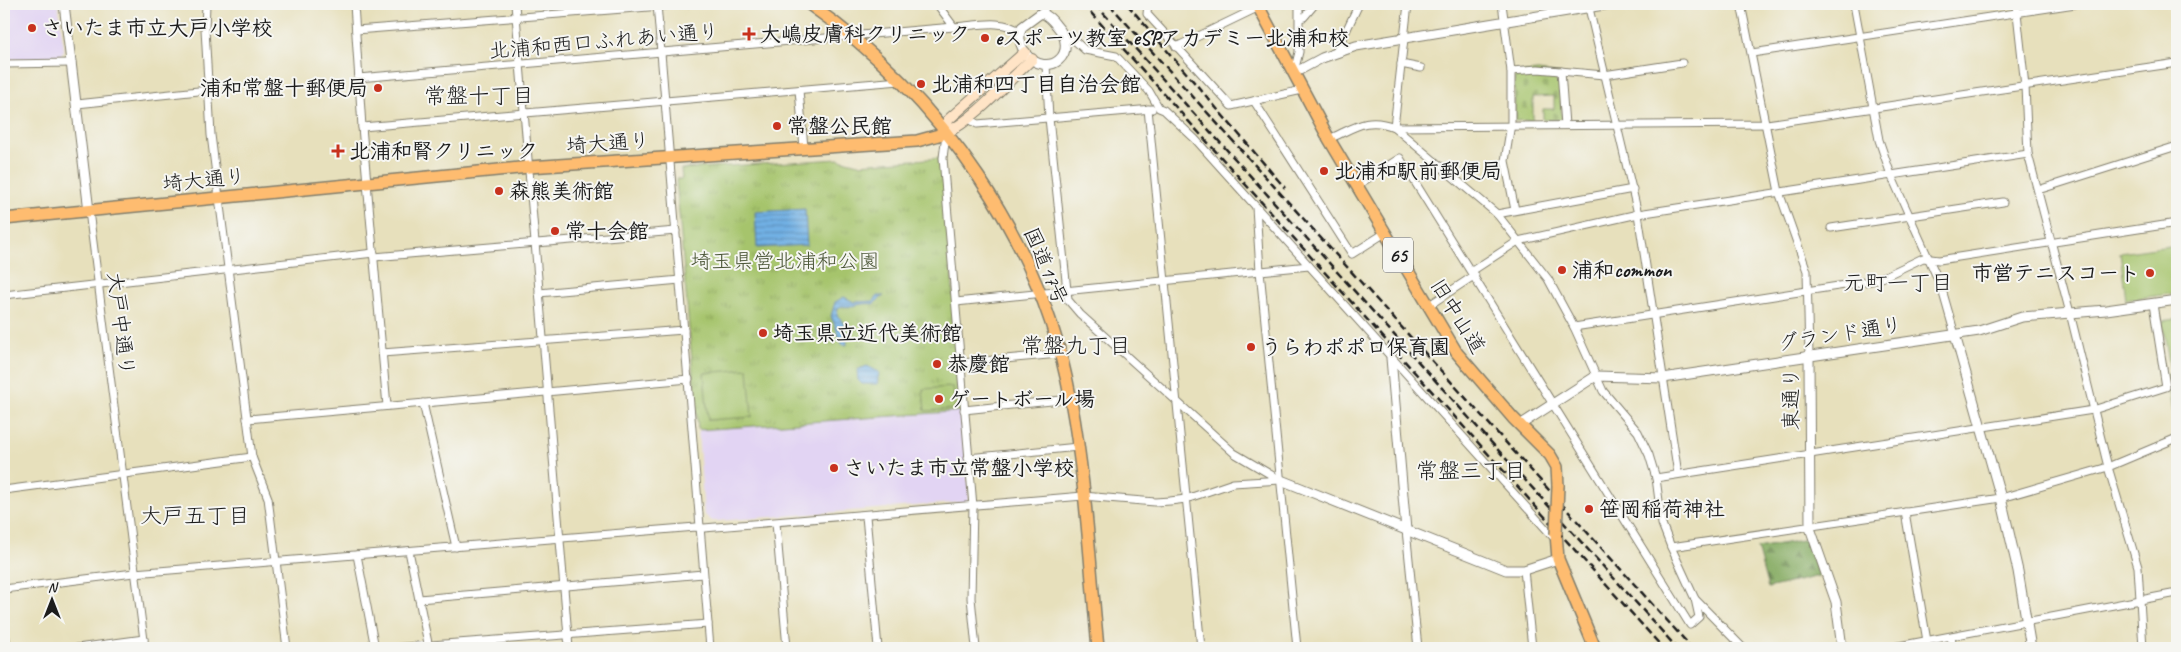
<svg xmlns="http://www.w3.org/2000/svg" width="2181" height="652" viewBox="0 0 2181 652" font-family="Caveat,'Klee One',sans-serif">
  <defs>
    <pattern id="grass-tufts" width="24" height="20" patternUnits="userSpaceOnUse" patternTransform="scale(1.25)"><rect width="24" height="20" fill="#a6c46c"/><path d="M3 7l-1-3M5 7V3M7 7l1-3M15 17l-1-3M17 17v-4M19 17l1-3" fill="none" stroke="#8ea85d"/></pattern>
    <pattern id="forest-firs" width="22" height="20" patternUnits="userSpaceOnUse" patternTransform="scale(1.25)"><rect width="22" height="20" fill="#84aa60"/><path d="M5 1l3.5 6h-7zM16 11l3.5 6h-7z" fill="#6b8a4e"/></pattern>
    <pattern id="cemetery-stones" width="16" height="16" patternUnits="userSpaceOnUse" patternTransform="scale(1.25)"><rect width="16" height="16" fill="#a6c46c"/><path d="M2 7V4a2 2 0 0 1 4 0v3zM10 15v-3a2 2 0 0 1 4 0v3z" fill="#8ea85d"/></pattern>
    <pattern id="water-rules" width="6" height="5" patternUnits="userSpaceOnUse" patternTransform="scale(1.25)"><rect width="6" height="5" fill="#71b0e4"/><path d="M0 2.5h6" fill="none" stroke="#5c8eb8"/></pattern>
  </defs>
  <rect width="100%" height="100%" fill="#f6f6f2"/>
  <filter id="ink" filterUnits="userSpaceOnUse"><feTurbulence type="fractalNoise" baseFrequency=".02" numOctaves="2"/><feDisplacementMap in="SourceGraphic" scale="10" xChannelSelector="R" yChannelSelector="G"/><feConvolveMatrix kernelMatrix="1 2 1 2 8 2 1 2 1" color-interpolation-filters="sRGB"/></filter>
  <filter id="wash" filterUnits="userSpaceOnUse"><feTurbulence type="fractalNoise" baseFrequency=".0096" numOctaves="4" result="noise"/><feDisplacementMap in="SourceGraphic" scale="20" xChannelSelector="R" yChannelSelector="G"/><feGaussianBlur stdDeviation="1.12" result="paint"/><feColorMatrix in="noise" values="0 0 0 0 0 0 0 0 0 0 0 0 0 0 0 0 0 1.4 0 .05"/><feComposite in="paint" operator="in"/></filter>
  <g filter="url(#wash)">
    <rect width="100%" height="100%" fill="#e7e0bc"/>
    <!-- built -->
    <g fill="#e2d4f3">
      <path d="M4 4H58L64 51 59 58 4 60Z"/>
      <path d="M963 411 969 498 966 502 717 521H712L704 514 698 430Z"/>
    </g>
    <!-- grass -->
    <path fill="url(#grass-tufts)" stroke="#617044" d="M942 158 963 411 698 430 676 179H682L681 169 839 159 858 164Z"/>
    <!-- forest -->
    <path fill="url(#forest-firs)" stroke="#50633e" d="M1808 539 1819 576 1768 588 1757 548Z"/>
    <!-- cemetery -->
    <path fill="url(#cemetery-stones)" stroke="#617044" d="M1538 71 1559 74 1562 120H1543V109H1554V96L1533 97V120L1515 121 1514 73Z"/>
    <!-- pitch -->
    <g fill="#a6c46c" stroke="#617044">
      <path d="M2177 245V293L2126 300 2120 253Z"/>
      <path d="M2177 319V368L2170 369 2162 321Z"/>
      <path d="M748 369 752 417 708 420 704 373Z"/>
      <path d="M2177 372V419H2174L2167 374Z"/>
      <path d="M953 387 955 409 925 411 923 389Z"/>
    </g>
    <!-- water -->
    <g fill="url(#water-rules)" stroke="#466680">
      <path d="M805 209 807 245 757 248 755 212Z"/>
      <path d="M877 296H884L873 304C862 302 853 308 842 306L838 308 837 315C846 324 847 332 847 345L842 344 831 316 835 302 844 297 854 302 874 301Z"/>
      <path d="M867 366 879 372 877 384H862L858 380 857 370Z"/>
    </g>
  </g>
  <g filter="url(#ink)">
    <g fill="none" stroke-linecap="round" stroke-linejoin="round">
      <defs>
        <g id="minor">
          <path d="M206 4 205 29 211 135 228 268 252 457 268 498 287 648"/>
          <path d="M354 4 362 127 387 406"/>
          <path d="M515 4 569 648"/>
          <path d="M657 4 710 648"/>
          <path d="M937 4 954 27"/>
          <path d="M1148 4 1147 14 1231 106 1302 90"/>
          <path d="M1408 4 1394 127 1497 214 1548 279 1574 327 1603 391 1638 432 1649 455 1656 478 1662 524 1671 547 1695 599 1743 648"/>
          <path d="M1502 4 1511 71V124L1505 161 1515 210"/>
          <path d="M1588 4 1638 214 1678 474"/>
          <path d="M1741 4 1779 192 1807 271 1809 356"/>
          <path d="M1854 4 1879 140 1891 175 1941 286 1955 335"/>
          <path d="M2016 4 2025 86 2028 154 2070 313 2108 467 2138 567 2143 648"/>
          <path d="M1041 13 1048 4"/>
          <path d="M1300 18 1304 17 1315 4"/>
          <path d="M356 30 687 4"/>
          <path d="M1066 38 1075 41 1085 50 1116 56 1149 91 1159 108 1164 110 1195 139 1555 539"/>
          <path d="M1176 47 1259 7"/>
          <path d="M1336 52 1359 4"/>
          <path d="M1752 53 2075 4"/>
          <path d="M4 64 72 63"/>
          <path d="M1401 64 1421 68"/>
          <path d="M1046 65 1049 118 1068 300 1080 314 1234 453 1280 480"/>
          <path d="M1511 71 1538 69 1604 75 1682 63"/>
          <path d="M1561 71 1565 125"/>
          <path d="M1294 72 1299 52V4"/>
          <path d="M358 78 954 27C975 26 1003 18 1020 32"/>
          <path d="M799 90 804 148"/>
          <path d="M1254 101 1352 254 1385 233"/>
          <path d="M77 104 208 90"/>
          <path d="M1148 109 1201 648"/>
          <path d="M968 118 977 124 1152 109"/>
          <path d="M362 127 900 81"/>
          <path d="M946 134 943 158 973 506 971 598 976 648"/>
          <path d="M1329 139C1354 128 1367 116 1394 127L1767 124 2177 63"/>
          <path d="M1356 186 1400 158 1690 625 1699 617 1695 599"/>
          <path d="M2038 190 2177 146"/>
          <path d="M1256 207 1260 271 1297 648"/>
          <path d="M89 211 145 648"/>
          <path d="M1497 214 1633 189"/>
          <path d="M1831 228 2003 202"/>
          <path d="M374 257 676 231"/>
          <path d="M1472 271 1518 241 1638 214 2028 154"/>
          <path d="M539 293 680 280"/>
          <path d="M4 295 374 253"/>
          <path d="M956 302 1309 266"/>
          <path d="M1428 306 1475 275"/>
          <path d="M1574 327 1877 280 1923 258 1939 260 2177 223"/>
          <path d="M382 353 684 330"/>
          <path d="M961 363 1059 354"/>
          <path d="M423 403 456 547"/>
          <path d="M964 410 1071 399"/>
          <path d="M247 419 689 379"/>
          <path d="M968 458 1078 447"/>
          <path d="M1656 478 2093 410 2166 387 2153 304"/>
          <path d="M4 490 252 457"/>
          <path d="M1905 512 1927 641"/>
          <path d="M866 516 878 648"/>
          <path d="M776 523 787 648"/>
          <path d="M1406 530 1418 648"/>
          <path d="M1671 547 2001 498 2108 467 2177 438"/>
          <path d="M409 551 429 648"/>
          <path d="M357 555 375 648"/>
          <path d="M1524 570 1532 648"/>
          <path d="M4 589 134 573 696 527 704 528 1083 496 1155 502 1170 501 1186 499 1233 483 1281 480"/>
          <path d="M419 599 703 574"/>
          <path d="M4 623 7 648"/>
          <path d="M1951 637 1953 648"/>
          <path d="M77 648 144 639"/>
          <path d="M392 648 708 624"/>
          <path d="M1888 648 2177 593"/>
        </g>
        <g id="tertiary">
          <path d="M64 4 89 211"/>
          <path d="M1041 13C1048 15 1052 20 1056 25 1082 53 1048 81 1025 53 1020 45 1018 35 1022 27Z"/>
          <path d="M1294 73 1322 58 1356 46 1610 4"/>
          <path d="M1955 335 2001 498 2018 571 2031 648"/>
          <path d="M1809 356 1810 528 1836 602 1842 648"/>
          <path d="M1391 358 1406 530"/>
          <path d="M1520 425 1596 376 1663 378 1979 331 2022 317 2106 310 2177 300"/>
          <path d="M1281 480 1506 570H1524L1558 559"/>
        </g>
        <g id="secondary">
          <path d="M946 133 948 120 1025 52"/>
          <path d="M946 133C974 120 1008 81 1032 59"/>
        </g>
        <g id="primary">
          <path d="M1257 4 1329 139 1457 353 1513 418 1550 455 1557 467 1558 486"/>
          <path d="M1556 534 1558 559 1595 648"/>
        </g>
        <g id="trunk">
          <path d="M809 4C941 96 1042 241 1071 401 1086 482 1090 566 1098 648"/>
          <path d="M4 219 529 167 917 141 946 133"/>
        </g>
      </defs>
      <!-- minor casing -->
      <use href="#minor" stroke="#827e6c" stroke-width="9"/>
      <!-- tertiary casing -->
      <use href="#tertiary" stroke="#827e6c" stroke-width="11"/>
      <!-- secondary casing -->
      <use href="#secondary" stroke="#827e6c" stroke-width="12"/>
      <!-- primary casing -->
      <use href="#primary" stroke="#827e6c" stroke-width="14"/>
      <!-- trunk casing -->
      <use href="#trunk" stroke="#827e6c" stroke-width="14"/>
      <!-- minor -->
      <use href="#minor" stroke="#fff" stroke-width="7"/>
      <!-- tertiary -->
      <use href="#tertiary" stroke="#fff" stroke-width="9"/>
      <!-- secondary -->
      <use href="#secondary" stroke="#ffe4c6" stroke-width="10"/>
      <!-- primary -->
      <use href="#primary" stroke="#febc70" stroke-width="11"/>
      <!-- trunk -->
      <use href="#trunk" stroke="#febc70" stroke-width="11"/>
      <!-- rail -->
      <g stroke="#1c1c1c" stroke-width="2.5" stroke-dasharray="8 4" stroke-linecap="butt">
        <path d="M1083 4 1663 648"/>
        <path d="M1095 4 1677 648"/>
        <path d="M1109 4 1692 648"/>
        <path d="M1127 4 1285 188"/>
      </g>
      <defs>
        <path id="primary-bridge" d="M1556 534 1558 486"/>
      </defs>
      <!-- primary-bridge casing -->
      <use href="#primary-bridge" stroke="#827e6c" stroke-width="14" stroke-linecap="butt"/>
      <!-- primary-bridge -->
      <use href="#primary-bridge" stroke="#febc70" stroke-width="11"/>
    </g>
  </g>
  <!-- markers -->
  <g fill="#c8321e" stroke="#f6f6f2" stroke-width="2">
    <circle cx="32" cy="28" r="5"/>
    <path d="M746.5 26.5h5v5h5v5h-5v5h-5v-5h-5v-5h5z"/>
    <circle cx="985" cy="38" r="5"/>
    <circle cx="921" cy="84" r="5"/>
    <circle cx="378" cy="88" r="5"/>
    <circle cx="777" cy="126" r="5"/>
    <path d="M335.5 143.5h5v5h5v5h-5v5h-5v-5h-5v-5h5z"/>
    <circle cx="1324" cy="171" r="5"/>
    <circle cx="499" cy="191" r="5"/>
    <circle cx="555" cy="231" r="5"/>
    <circle cx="1562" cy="270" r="5"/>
    <circle cx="2150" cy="273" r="5"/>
    <circle cx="763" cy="333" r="5"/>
    <circle cx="1251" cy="347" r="5"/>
    <circle cx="937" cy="364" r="5"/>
    <circle cx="939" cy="399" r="5"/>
    <circle cx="834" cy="468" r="5"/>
    <circle cx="1589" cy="509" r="5"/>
  </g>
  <g text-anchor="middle" stroke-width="4" stroke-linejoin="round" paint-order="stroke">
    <!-- shield labels -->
    <rect fill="#f6f6f2" stroke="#5d5d5c" stroke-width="1" x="1383" y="237.5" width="30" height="35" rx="4"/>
    <g font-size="20" font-weight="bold" fill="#1c1c1c">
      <text x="1398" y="262">65</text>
    </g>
    <!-- poi labels -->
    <g font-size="21" font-weight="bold" fill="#1c1c1c" stroke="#f6f6f2" text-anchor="start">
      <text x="42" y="35">さいたま市立大戸小学校</text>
      <text x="760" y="41">大嶋皮膚科クリニック</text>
      <text x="995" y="45">eスポーツ教室 eSPアカデミー北浦和校</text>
      <text x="931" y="91">北浦和四丁目自治会館</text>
      <text x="368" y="95" text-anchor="end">浦和常盤十郵便局</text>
      <text x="787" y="133">常盤公民館</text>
      <text x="349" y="158">北浦和腎クリニック</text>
      <text x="1334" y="178">北浦和駅前郵便局</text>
      <text x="509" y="198">森熊美術館</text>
      <text x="565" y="238">常十会館</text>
      <text x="1572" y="277">浦和common</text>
      <text x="2140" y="280" text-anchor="end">市営テニスコート</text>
      <text x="773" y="340">埼玉県立近代美術館</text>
      <text x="1261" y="354">うらわポポロ保育園</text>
      <text x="947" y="371">恭慶館</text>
      <text x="949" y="406">ゲートボール場</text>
      <text x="844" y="475">さいたま市立常盤小学校</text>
      <text x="1599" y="516">笹岡稲荷神社</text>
    </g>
    <!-- street labels -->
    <g font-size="21" fill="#1c1c1c" stroke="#f6f6f2">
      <text transform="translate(604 41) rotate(-5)" y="7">北浦和西口ふれあい通り</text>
      <text transform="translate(608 143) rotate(-4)" y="7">埼大通り</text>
      <text transform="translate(204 180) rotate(-6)" y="7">埼大通り</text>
      <text transform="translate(1046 266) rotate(67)" y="7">国道17号</text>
      <text transform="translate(1458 316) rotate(58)" y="7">旧中山道</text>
      <text transform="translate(121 324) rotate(83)" y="7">大戸中通り</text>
      <text transform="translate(1840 334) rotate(-9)" y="7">グランド通り</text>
      <text transform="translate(1791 399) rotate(-90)" y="7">東通り</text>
    </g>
    <!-- park labels -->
    <g font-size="21" fill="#4c5738" stroke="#f6f6f2">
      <text x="785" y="268">埼玉県営北浦和公園</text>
    </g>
    <!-- neighbourhood labels -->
    <g font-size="22" fill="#1c1c1c" stroke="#f6f6f2">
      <text x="479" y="103">常盤十丁目</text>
      <text x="1898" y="290">元町一丁目</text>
      <text x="1076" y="353">常盤九丁目</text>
      <text x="1471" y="478">常盤三丁目</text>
      <text x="195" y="523">大戸五丁目</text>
    </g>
  </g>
  <!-- margin -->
  <rect width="2181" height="652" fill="none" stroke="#f6f6f2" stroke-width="20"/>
  <!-- north arrow -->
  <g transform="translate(52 600)" stroke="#f6f6f2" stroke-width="4" paint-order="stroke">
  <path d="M0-4L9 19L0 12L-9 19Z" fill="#1c1c1c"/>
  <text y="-8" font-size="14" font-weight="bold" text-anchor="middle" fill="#1c1c1c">N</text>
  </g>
</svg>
